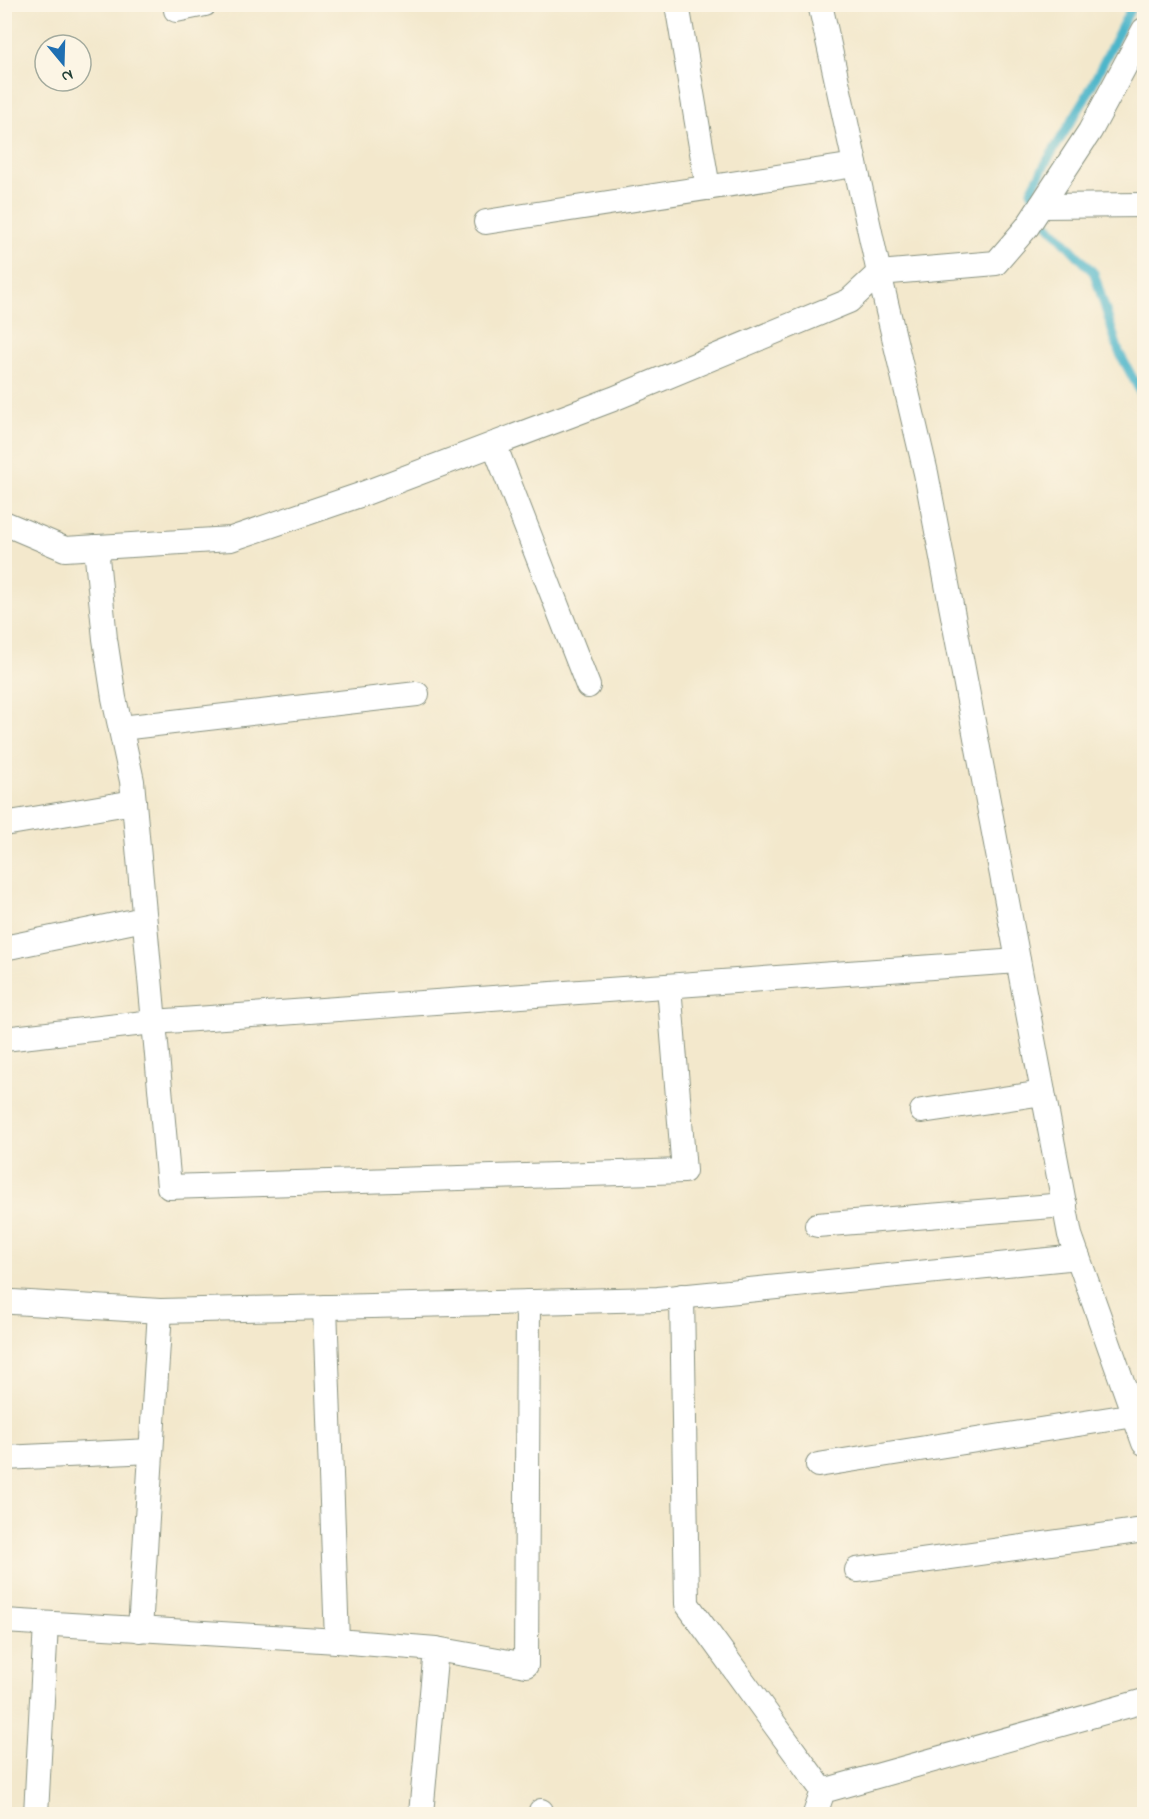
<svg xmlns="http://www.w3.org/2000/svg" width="1149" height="1819" viewBox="0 0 1149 1819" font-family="'Indie Flower',sans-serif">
  <rect width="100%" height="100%" fill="#fcf5e5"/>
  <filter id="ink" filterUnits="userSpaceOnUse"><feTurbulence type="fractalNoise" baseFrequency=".0167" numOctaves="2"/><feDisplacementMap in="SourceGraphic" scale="12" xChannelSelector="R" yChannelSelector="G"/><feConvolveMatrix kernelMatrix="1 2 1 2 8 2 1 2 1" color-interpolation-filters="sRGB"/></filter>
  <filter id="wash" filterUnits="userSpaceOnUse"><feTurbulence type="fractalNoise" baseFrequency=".008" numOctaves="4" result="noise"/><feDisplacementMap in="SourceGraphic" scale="24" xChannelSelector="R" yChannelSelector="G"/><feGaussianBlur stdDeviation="1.35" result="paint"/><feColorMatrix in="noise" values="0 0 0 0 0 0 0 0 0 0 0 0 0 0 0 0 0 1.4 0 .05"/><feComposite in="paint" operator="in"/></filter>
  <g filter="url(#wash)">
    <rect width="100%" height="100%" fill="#f3e8cc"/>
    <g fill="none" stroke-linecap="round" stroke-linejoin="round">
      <!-- stream -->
      <path stroke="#4db6ca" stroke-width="9" d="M1133 4 1085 99 1048 159 1031 191 1045 221 1094 273 1119 352 1144 399"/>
    </g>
  </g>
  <g filter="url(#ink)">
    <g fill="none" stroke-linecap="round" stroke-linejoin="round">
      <defs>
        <g id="street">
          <path d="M677 4 708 188"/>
          <path d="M820 4 879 273 926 473 1070 1235 1144 1443"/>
          <path d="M176 10 205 4"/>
          <path d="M1041 206 1144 205"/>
          <path d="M486 222 855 165"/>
          <path d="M494 444 588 686"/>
          <path d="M4 523 65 549 231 539 360 495 613 399 849 301 879 273 996 263 1027 227 1090 131 1144 30"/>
          <path d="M96 547 105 639 114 698 132 781 169 1187 684 1171 669 986"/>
          <path d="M121 728 417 694"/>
          <path d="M4 824 134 802"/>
          <path d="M4 948 144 919"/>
          <path d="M4 1039 153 1022 1018 961"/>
          <path d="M922 1111 1043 1093"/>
          <path d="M817 1225 1065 1205"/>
          <path d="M682 1296 687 1604 823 1791"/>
          <path d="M13 1302 160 1311 658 1299 1078 1257"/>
          <path d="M325 1307 337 1641"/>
          <path d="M4 1458 151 1451"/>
          <path d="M818 1465 1135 1415"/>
          <path d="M857 1570 1144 1530"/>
          <path d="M4 1621 337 1641 436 1649 421 1814"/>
          <path d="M140 1630 160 1311"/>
          <path d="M436 1649 526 1665 528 1302"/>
          <path d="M36 1814 46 1624"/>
          <path d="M541 1814V1811"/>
          <path d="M815 1814 823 1791 1144 1701"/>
        </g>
      </defs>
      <!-- street casing -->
      <use href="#street" stroke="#899280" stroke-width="26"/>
      <!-- street -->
      <use href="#street" stroke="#fff" stroke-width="24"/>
    </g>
  </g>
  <!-- margin -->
  <rect width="1149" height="1819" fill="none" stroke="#fcf5e5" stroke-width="24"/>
  <!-- north arrow -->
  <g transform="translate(63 63) rotate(161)"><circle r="28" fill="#fcf5e5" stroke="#a4ab9e" stroke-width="1.5"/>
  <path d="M0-4.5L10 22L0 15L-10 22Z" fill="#1f6fb2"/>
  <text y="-9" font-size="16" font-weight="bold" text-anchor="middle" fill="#1f3d34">N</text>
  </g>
</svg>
